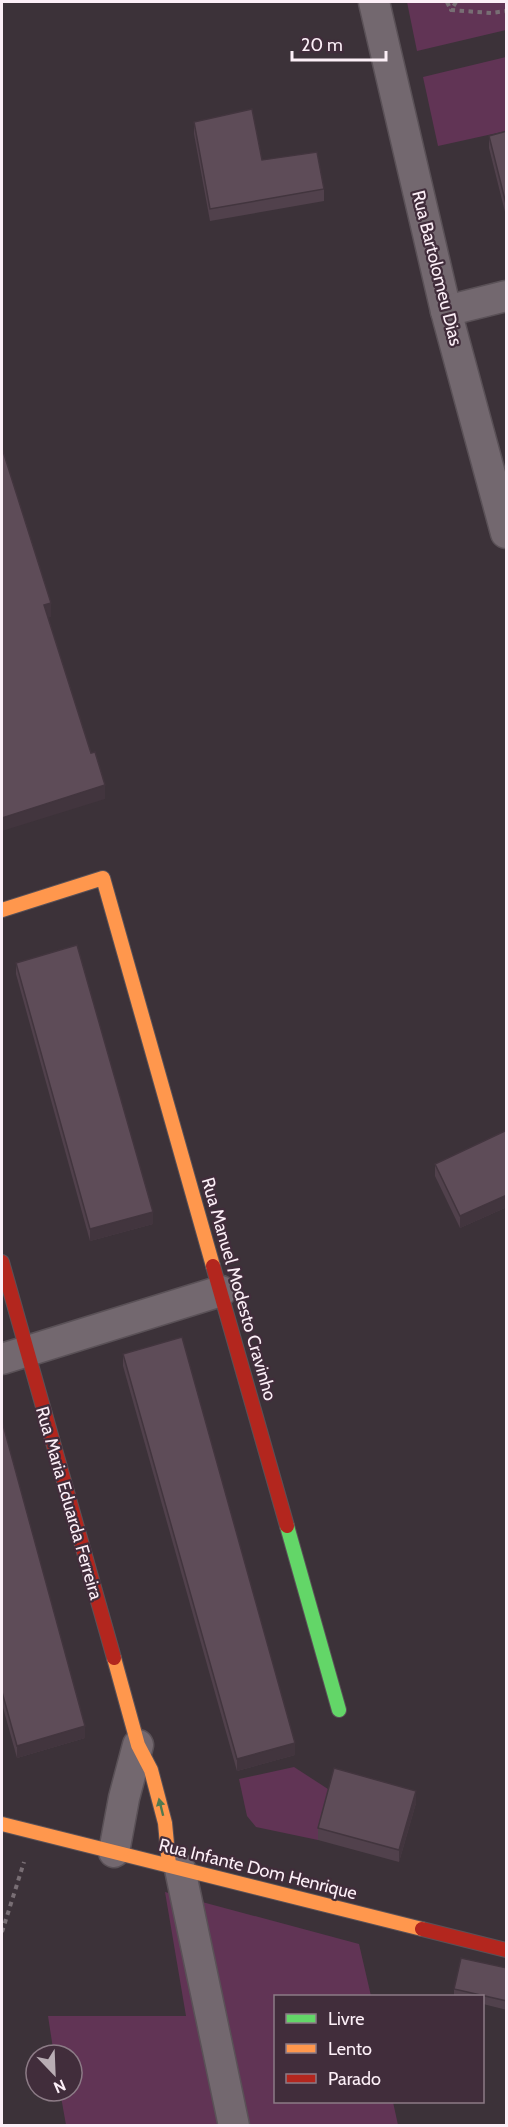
<svg xmlns="http://www.w3.org/2000/svg" width="508" height="2127" viewBox="0 0 508 2127" font-family="Cabin,sans-serif">
  <rect width="100%" height="100%" fill="#3c3239"/>
  <!-- green -->
  <g fill="#613455">
    <path d="M407 2H506V30L417 51Z"/>
    <path d="M506 57V131L438 146 423 77Z"/>
    <path d="M294 1767 331 1791 318 1840 256 1827 247 1816 239 1779Z"/>
    <path d="M165 1892 359 1944 371 1996H276V2102H393L398 2125H66L60 2091H72V2055H54L48 2016H186Z"/>
  </g>
  <g fill="none" stroke-linecap="round" stroke-linejoin="round">
    <defs>
      <g id="street">
        <path d="M374 2 446 311 506 533"/>
        <path d="M446 311 506 296"/>
        <path d="M2 1359 221 1291"/>
        <path d="M114 1852 124 1798 138 1745"/>
        <path d="M180 1869 234 2126"/>
      </g>
      <path id="fast" d="M287 1526 339 1710"/>
      <g id="slow">
        <path d="M2 910 103 878 213 1266"/>
        <path d="M114 1658 138 1745 151 1770 165 1823 169 1865"/>
        <path d="M2 1824 422 1929"/>
      </g>
      <g id="jam">
        <path d="M2 1262 114 1658"/>
        <path d="M213 1266 287 1526"/>
        <path d="M422 1929 506 1950"/>
      </g>
    </defs>
    <!-- street casing -->
    <use href="#street" stroke="#5a5157" stroke-width="33"/>
    <!-- fast casing -->
    <use href="#fast" stroke="#5a5157" stroke-width="16"/>
    <!-- slow casing -->
    <use href="#slow" stroke="#5a5157" stroke-width="16"/>
    <!-- jam casing -->
    <use href="#jam" stroke="#5a5157" stroke-width="16"/>
    <!-- path -->
    <g stroke="#786e74" stroke-width="4" stroke-dasharray="4.5 4.5" stroke-linecap="butt">
      <path d="M447 2 451 10"/>
      <path d="M456 2 451 10 491 13 506 11"/>
      <path d="M2 1932 24 1862"/>
    </g>
    <!-- street -->
    <use href="#street" stroke="#73686f" stroke-width="30"/>
    <!-- fast -->
    <use href="#fast" stroke="#63d668" stroke-width="14"/>
    <!-- slow -->
    <use href="#slow" stroke="#ff974d" stroke-width="14"/>
    <!-- jam -->
    <use href="#jam" stroke="#b3261e" stroke-width="14"/>
  </g>
  <!-- wall -->
  <g fill="#51414c">
    <path d="M194 122 262 160 324 189V201L210 221 194 134Z"/>
    <path d="M507 131V220L489 148V136Z"/>
    <path d="M16 963 153 1224 90 1241 16 974Z"/>
    <path d="M507 1130V1207L460 1228 435 1176V1164Z"/>
    <path d="M123 1354 295 1755 237 1771 123 1366Z"/>
    <path d="M2 1421 85 1738 17 1758 2 1704Z"/>
    <path d="M416 1803 399 1862 318 1840V1828Z"/>
    <path d="M507 1968V2010L483 2004V1996H454V1989Z"/>
  </g>
  <!-- shaded-wall -->
  <g fill="#42353e">
    <path d="M51 603V617L44 619V605Z"/>
    <path d="M105 785V799L2 831V818Z"/>
    <path d="M507 1195V1207L460 1228V1216Z"/>
    <path d="M153 1212V1224L90 1241V1229Z"/>
    <path d="M85 1726V1738L17 1758V1746Z"/>
    <path d="M295 1743V1755L237 1771V1759Z"/>
    <path d="M416 1791V1803L399 1862V1850Z"/>
  </g>
  <!-- building -->
  <g fill="#5e4c58" stroke="#42353e" stroke-width="1.5">
    <path d="M252 109 262 160 317 152 324 189 210 209 194 122Z"/>
    <path d="M507 131V208L489 136Z"/>
    <path d="M2 448 51 603 44 605 91 753 95 752 105 785 2 818Z"/>
    <path d="M77 945 153 1212 90 1229 16 963Z"/>
    <path d="M507 1130V1195L460 1216 435 1164Z"/>
    <path d="M182 1337 295 1743 237 1759 123 1354Z"/>
    <path d="M2 1421 85 1726 17 1746 2 1692Z"/>
    <path d="M334 1768 416 1791 399 1850 318 1828Z"/>
    <path d="M461 1958 507 1968V2001L454 1989Z"/>
  </g>
  <!-- one-way arrows -->
  <defs><path id="oneway-solid" d="M-6-.8H1V-3.2L6.5 0L1 3.2V.8H-6Z" transform="scale(1.5)"/></defs>
  <use fill="#50794f" href="#oneway-solid" transform="translate(161 1807) rotate(-104)"/>
  <g text-anchor="middle" stroke-width="4.5" stroke-linejoin="round" paint-order="stroke">
    <!-- street labels -->
    <g font-size="18" fill="#fceff7" stroke="#412d3b">
      <text transform="translate(437 268) rotate(76)" y="6">Rua Bartolomeu Dias</text>
      <text transform="translate(239 1289) rotate(74)" y="6">Rua Manuel Modesto Cravinho</text>
      <text transform="translate(69 1503) rotate(74)" y="6">Rua Maria Eduarda Ferreira</text>
      <text transform="translate(258 1869) rotate(14)" y="6">Rua Infante Dom Henrique</text>
    </g>
  </g>
  <!-- border -->
  <rect width="508" height="2127" fill="none" stroke="#fceff7" stroke-width="6"/>
  <!-- legend -->
  <rect x="274" y="1995" width="210" height="108" fill="#412d3b" stroke="#8c7b86" stroke-width="1.5"/>
  <rect x="286" y="2014" width="30" height="9" fill="#63d668" stroke="#8c7b86" stroke-width="1.5"/>
  <text x="328" y="2025" font-size="18" fill="#fceff7">Livre</text>
  <rect x="286" y="2044" width="30" height="9" fill="#ff974d" stroke="#8c7b86" stroke-width="1.5"/>
  <text x="328" y="2055" font-size="18" fill="#fceff7">Lento</text>
  <rect x="286" y="2074" width="30" height="9" fill="#b3261e" stroke="#8c7b86" stroke-width="1.5"/>
  <text x="328" y="2085" font-size="18" fill="#fceff7">Parado</text>
  <!-- north arrow -->
  <g transform="translate(54 2073) rotate(157)"><circle r="28" fill="#412d3b" stroke="#8c7b86" stroke-width="1.5"/>
  <path d="M0-4.5L10 22L0 15L-10 22Z" fill="#b9adb4"/>
  <text y="-9" font-size="16" font-weight="bold" text-anchor="middle" fill="#fceff7">N</text>
  </g>
  <!-- scale -->
  <path d="M292 51v9h94v-9" fill="none" stroke="#fceff7" stroke-width="3"/>
  <text x="301" y="51" font-size="18" fill="#fceff7" stroke="#412d3b" stroke-width="4.5" paint-order="stroke">20 m</text>
</svg>
